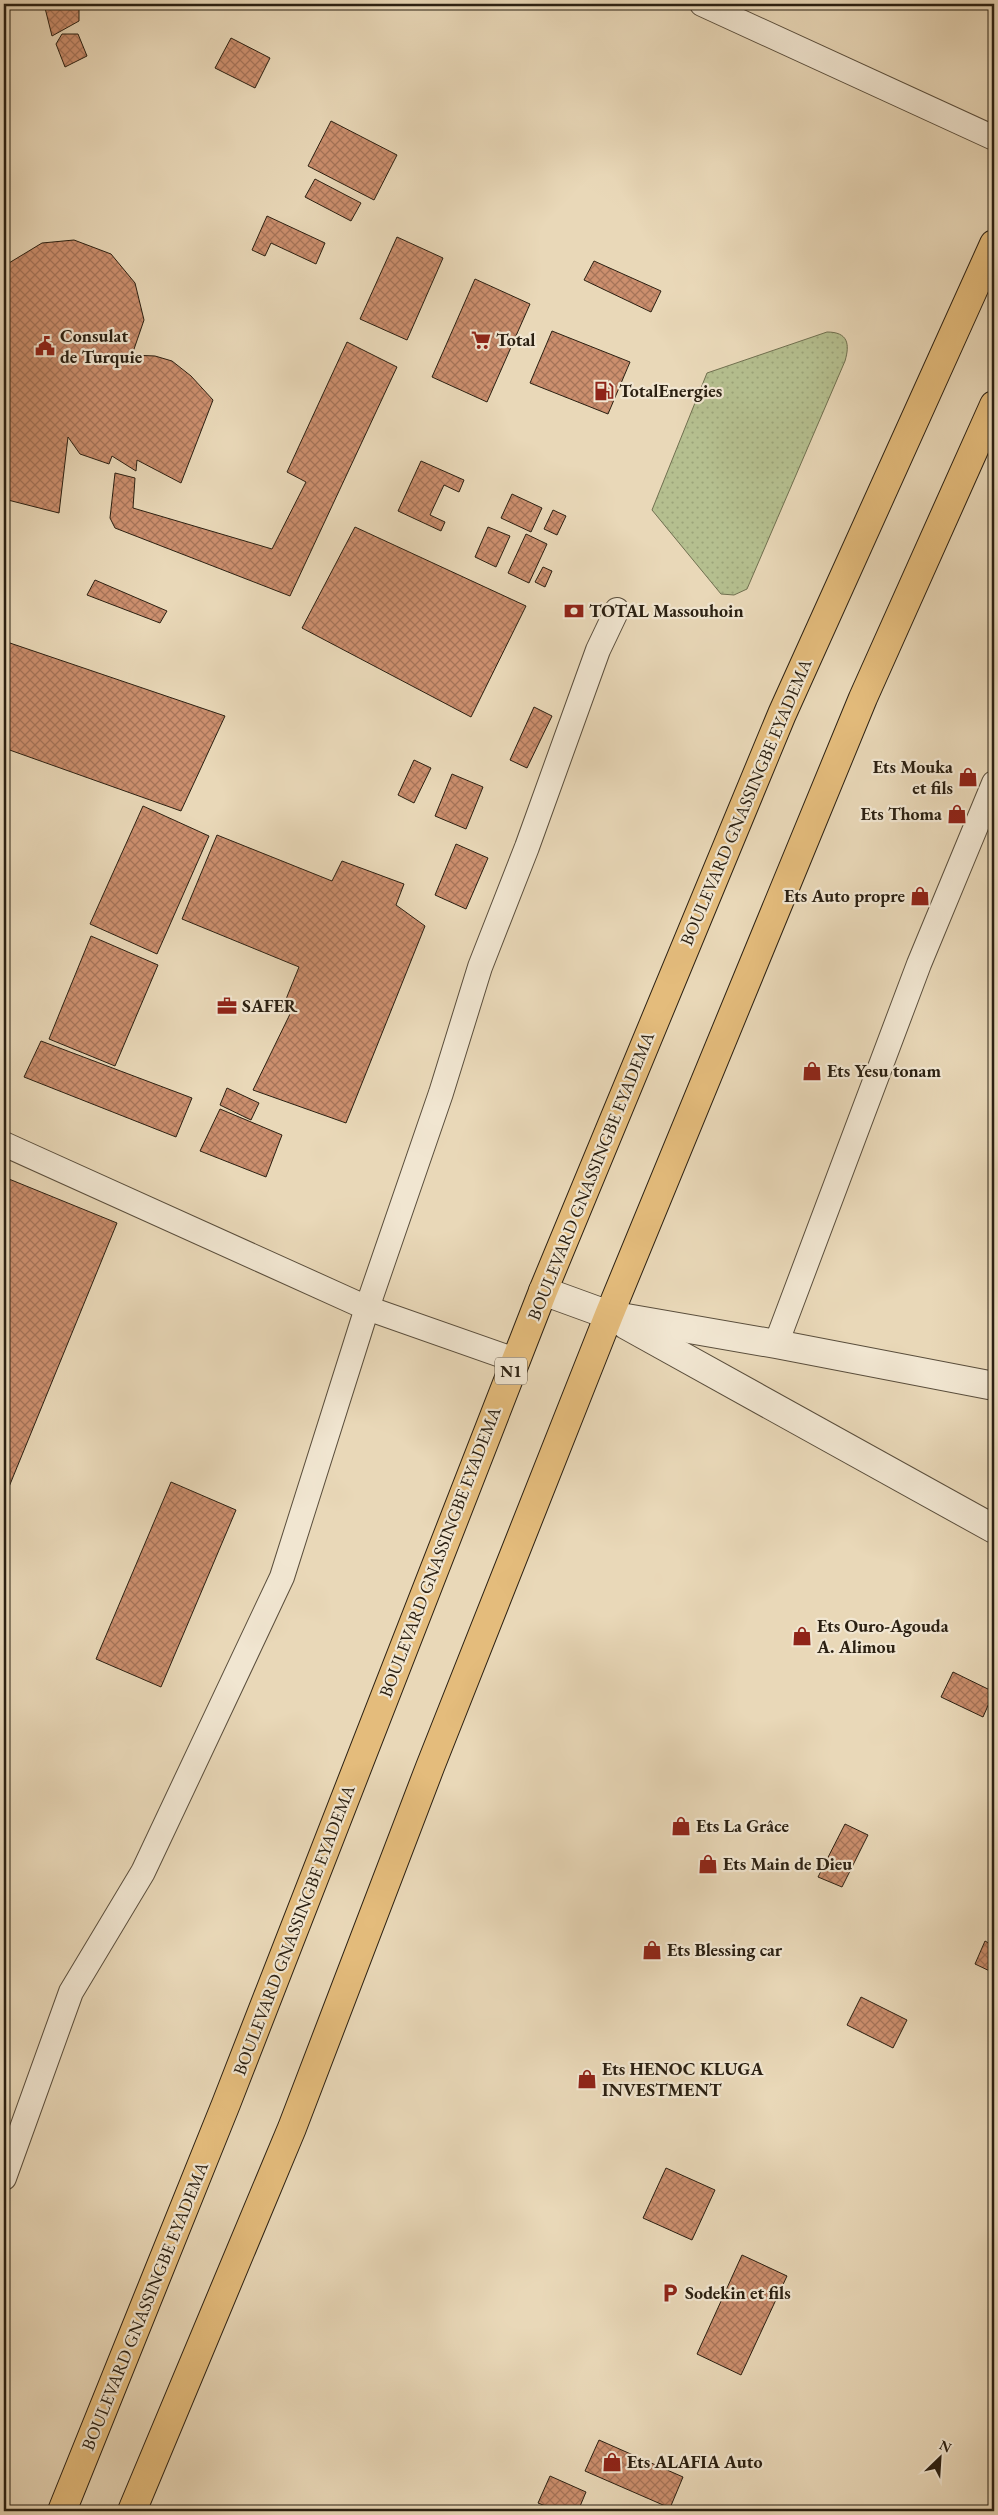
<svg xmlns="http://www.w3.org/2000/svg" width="998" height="2515" viewBox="0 0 998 2515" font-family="'EB Garamond',serif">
  <defs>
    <pattern id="grass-dots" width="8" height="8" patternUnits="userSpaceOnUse" patternTransform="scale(1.25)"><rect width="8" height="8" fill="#b5bf8f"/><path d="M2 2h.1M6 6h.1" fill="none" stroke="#9ca47a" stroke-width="1.8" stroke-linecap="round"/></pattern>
    <pattern id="building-cross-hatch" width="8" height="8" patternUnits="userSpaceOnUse" patternTransform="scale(1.25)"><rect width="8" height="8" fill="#cc8f6e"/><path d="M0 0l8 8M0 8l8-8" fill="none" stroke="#a67459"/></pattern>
  </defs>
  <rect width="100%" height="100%" fill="#e9d8b8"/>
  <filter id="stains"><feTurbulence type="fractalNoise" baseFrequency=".004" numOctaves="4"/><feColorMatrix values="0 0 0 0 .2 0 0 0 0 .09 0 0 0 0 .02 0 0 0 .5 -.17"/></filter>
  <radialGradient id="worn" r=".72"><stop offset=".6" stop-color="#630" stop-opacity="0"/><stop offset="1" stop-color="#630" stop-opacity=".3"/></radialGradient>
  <!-- grass -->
  <path fill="url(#grass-dots)" stroke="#707050" d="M827 332C848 332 850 344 845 361L747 589 734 595 721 594 652 510 707 373Z"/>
  <!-- building -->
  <g fill="url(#building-cross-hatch)" stroke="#2b2012">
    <path d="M44 4H79V21L52 36Z"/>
    <path d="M62 34H78L87 56 65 67 56 44Z"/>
    <path d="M231 38 270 58 255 88 215 68Z"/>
    <path d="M331 121 397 155 374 200 308 166Z"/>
    <path d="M315 179 361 203 351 221 305 197Z"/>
    <path d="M267 216 325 243 316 264 271 243 265 256 252 250Z"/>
    <path d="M397 237 443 258 407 340 360 319Z"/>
    <path d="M74 240 111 254 135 283 144 320 132 355 155 356 172 361 191 376 213 400 181 483 137 460 136 471 112 456 109 464 80 454 68 437 59 513 4 499V266L42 243Z"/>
    <path d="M594 261 661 291 651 312 584 280Z"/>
    <path d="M475 279 530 304 487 402 432 377Z"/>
    <path d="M552 331 630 362 608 414 530 383Z"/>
    <path d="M347 342 397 367 290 596 115 528 110 518 115 473 135 478 133 508 272 549 306 482 287 472Z"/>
    <path d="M421 461 464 480 459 492 444 485 430 515 445 522 441 531 398 511Z"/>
    <path d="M512 494 542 508 531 532 501 518Z"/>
    <path d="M553 510 566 516 557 535 544 529Z"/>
    <path d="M355 527 526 606 471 717 302 628Z"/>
    <path d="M488 527 510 536 496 567 475 557Z"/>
    <path d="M526 534 547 544 529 583 508 573Z"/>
    <path d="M543 567 552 571 545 587 535 582Z"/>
    <path d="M95 580 167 611 160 623 87 595Z"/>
    <path d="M4 641 225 716 181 811 4 748Z"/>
    <path d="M534 707 552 716 527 768 510 760Z"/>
    <path d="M414 760 431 768 414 803 398 795Z"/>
    <path d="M452 774 483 787 466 829 435 816Z"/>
    <path d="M143 806 209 836 157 954 90 924Z"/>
    <path d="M217 835 332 881 342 861 404 884 396 905 425 926 346 1123 253 1090 291 1012 282 1009 299 967 182 919Z"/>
    <path d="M456 844 488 858 466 909 435 895Z"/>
    <path d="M91 936 158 965 115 1066 49 1039Z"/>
    <path d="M41 1041 192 1098 176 1137 24 1077Z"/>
    <path d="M227 1088 259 1103 251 1120 220 1105Z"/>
    <path d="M220 1109 282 1135 266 1177 200 1151Z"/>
    <path d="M4 1177 117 1223 4 1499Z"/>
    <path d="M171 1482 236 1510 161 1687 96 1659Z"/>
    <path d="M953 1672 994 1692 983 1717 941 1697Z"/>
    <path d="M845 1824 868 1835 842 1887 818 1877Z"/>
    <path d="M985 1941 994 1946V1973L975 1964Z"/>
    <path d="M861 1997 907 2020 893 2048 847 2025Z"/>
    <path d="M666 2168 715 2190 692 2240 643 2218Z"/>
    <path d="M742 2255 787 2276 741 2375 697 2354Z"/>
    <path d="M599 2440 683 2477 670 2508 585 2471Z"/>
    <path d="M550 2476 586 2492 578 2511H558L538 2503Z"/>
  </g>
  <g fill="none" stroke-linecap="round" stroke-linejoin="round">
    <defs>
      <g id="lane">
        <path d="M702 4 994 138"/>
        <path d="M4 1144 367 1308 515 1360"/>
        <path d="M776 1344 919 964 994 783"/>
        <path d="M4 2178 71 1992 143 1872 282 1577 367 1308 441 1093 480 967 527 847 598 650 617 610"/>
      </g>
      <g id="street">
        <path d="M543 1291 609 1315 776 1344 994 1386"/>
        <path d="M626 1325 994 1529"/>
      </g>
      <g id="highway">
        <path d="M62 2511 226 2104 543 1291 782 714 994 244"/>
        <path d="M132 2511 292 2128 430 1767 609 1315 863 698 994 405"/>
      </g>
    </defs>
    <!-- lane casing -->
    <use href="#lane" stroke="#5a4e3c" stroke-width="26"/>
    <!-- street casing -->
    <use href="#street" stroke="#5a4e3c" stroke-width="30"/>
    <!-- highway casing -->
    <use href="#highway" stroke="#2b2012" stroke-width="30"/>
    <!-- lane -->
    <use href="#lane" stroke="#f1e6d1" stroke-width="24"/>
    <!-- street -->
    <use href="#street" stroke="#f1e6d1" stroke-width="28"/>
    <!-- highway -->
    <use href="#highway" stroke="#e4bc7c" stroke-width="28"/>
  </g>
  <!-- icons -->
  <defs>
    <symbol id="supermarket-bare" viewBox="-9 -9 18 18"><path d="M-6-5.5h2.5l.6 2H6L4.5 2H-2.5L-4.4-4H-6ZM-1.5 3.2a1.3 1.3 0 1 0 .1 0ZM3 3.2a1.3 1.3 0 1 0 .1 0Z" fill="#8f2418" stroke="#f1e6d1" stroke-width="2.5" paint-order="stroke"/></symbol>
    <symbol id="civic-bare" viewBox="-9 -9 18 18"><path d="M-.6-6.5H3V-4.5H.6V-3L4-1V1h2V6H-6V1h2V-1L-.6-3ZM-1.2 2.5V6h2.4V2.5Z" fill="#8f2418" stroke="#f1e6d1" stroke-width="2.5" paint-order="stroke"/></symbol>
    <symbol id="fuel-bare" viewBox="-9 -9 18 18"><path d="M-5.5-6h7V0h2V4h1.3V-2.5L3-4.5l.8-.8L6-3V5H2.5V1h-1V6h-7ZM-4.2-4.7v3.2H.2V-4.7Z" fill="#8f2418" stroke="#f1e6d1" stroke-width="2.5" paint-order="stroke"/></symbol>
    <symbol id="bank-bare" viewBox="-9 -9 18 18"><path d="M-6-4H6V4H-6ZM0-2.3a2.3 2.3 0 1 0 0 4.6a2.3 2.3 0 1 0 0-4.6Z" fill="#8f2418" stroke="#f1e6d1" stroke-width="2.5" paint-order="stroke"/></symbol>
    <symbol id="shop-bare" viewBox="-9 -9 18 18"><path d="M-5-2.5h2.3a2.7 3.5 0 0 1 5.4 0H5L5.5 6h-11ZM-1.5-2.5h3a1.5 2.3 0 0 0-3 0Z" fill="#8f2418" stroke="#f1e6d1" stroke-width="2.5" paint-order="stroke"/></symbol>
    <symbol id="office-bare" viewBox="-9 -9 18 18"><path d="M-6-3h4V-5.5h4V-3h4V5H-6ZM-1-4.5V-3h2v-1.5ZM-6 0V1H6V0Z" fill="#8f2418" stroke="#f1e6d1" stroke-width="2.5" paint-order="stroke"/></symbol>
    <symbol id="parking-bare" viewBox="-9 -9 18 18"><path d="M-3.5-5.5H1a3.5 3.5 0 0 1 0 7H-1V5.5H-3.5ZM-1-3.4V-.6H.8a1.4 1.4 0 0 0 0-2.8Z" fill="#8f2418" stroke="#f1e6d1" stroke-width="2.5" paint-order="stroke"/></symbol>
  </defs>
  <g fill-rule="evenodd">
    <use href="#supermarket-bare" x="467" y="326" width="28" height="28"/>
    <use href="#civic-bare" x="31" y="332" width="28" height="28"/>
    <use href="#fuel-bare" x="590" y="377" width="28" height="28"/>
    <use href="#bank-bare" x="560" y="597" width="28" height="28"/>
    <use href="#shop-bare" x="954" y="763" width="28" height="28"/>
    <use href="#shop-bare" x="943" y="800" width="28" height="28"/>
    <use href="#shop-bare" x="906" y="882" width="28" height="28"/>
    <use href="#office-bare" x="213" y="992" width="28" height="28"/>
    <use href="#shop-bare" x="798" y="1057" width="28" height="28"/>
    <use href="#shop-bare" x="788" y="1622" width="28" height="28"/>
    <use href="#shop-bare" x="667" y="1812" width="28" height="28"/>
    <use href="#shop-bare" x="694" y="1850" width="28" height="28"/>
    <use href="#shop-bare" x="638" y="1936" width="28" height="28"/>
    <use href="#shop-bare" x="573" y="2065" width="28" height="28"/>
    <use href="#parking-bare" x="656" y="2279" width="28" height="28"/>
    <use href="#shop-bare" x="598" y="2448" width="28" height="28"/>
  </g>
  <g text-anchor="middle" stroke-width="4.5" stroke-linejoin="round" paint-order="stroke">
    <!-- shield labels -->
    <rect fill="#f1e6d1" stroke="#665b4b" stroke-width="1" x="495" y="1357.5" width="32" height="27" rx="4"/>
    <g font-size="16" font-weight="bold" fill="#2b2012">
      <text x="511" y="1377">N1</text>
    </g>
    <!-- poi labels -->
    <g font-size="18" font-weight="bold" fill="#2b2012" stroke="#f1e6d1" text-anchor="start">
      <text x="60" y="342">Consulat<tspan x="60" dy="21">de Turquie</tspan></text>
      <text x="496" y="346">Total</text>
      <text x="619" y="397">TotalEnergies</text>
      <text x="589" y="617">TOTAL Massouhoin</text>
      <text x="953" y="773" text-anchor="end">Ets Mouka<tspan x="953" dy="21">et fils</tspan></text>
      <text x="942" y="820" text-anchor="end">Ets Thoma</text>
      <text x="905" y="902" text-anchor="end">Ets Auto propre</text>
      <text x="242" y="1012">SAFER</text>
      <text x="827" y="1077">Ets Yesu tonam</text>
      <text x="817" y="1632">Ets Ouro-Agouda<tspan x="817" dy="21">A. Alimou</tspan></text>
      <text x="696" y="1832">Ets La Grâce</text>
      <text x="723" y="1870">Ets Main de Dieu</text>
      <text x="667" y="1956">Ets Blessing car</text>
      <text x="602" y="2075">Ets HENOC KLUGA<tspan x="602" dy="21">INVESTMENT</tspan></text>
      <text x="685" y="2299">Sodekin et fils</text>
      <text x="627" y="2468">Ets ALAFIA Auto</text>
    </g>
    <!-- street labels -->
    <g font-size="18" fill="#2b2012" stroke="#f1e6d1">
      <text transform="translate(746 802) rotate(-67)" y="6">BOULEVARD GNASSINGBE EYADEMA</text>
      <text transform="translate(591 1176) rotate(-68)" y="6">BOULEVARD GNASSINGBE EYADEMA</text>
      <text transform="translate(440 1552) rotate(-69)" y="6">BOULEVARD GNASSINGBE EYADEMA</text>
      <text transform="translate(294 1930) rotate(-69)" y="6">BOULEVARD GNASSINGBE EYADEMA</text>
      <text transform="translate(145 2306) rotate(-68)" y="6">BOULEVARD GNASSINGBE EYADEMA</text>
    </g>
  </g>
  <!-- margin -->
  <rect width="998" height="2515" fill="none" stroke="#e9d8b8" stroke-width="20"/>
  <rect x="5" y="5" width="988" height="2505" fill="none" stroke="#2b2012" stroke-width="2.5"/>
  <rect x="10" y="10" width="978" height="2495" fill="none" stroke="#2b2012"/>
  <!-- north arrow -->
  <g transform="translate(940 2458) rotate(25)" stroke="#f1e6d1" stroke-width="4" paint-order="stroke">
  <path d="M0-4L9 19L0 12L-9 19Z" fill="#2b2012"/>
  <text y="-8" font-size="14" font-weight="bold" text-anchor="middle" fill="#2b2012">N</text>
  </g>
  <rect width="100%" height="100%" filter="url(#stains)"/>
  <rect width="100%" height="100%" fill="url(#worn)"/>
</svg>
